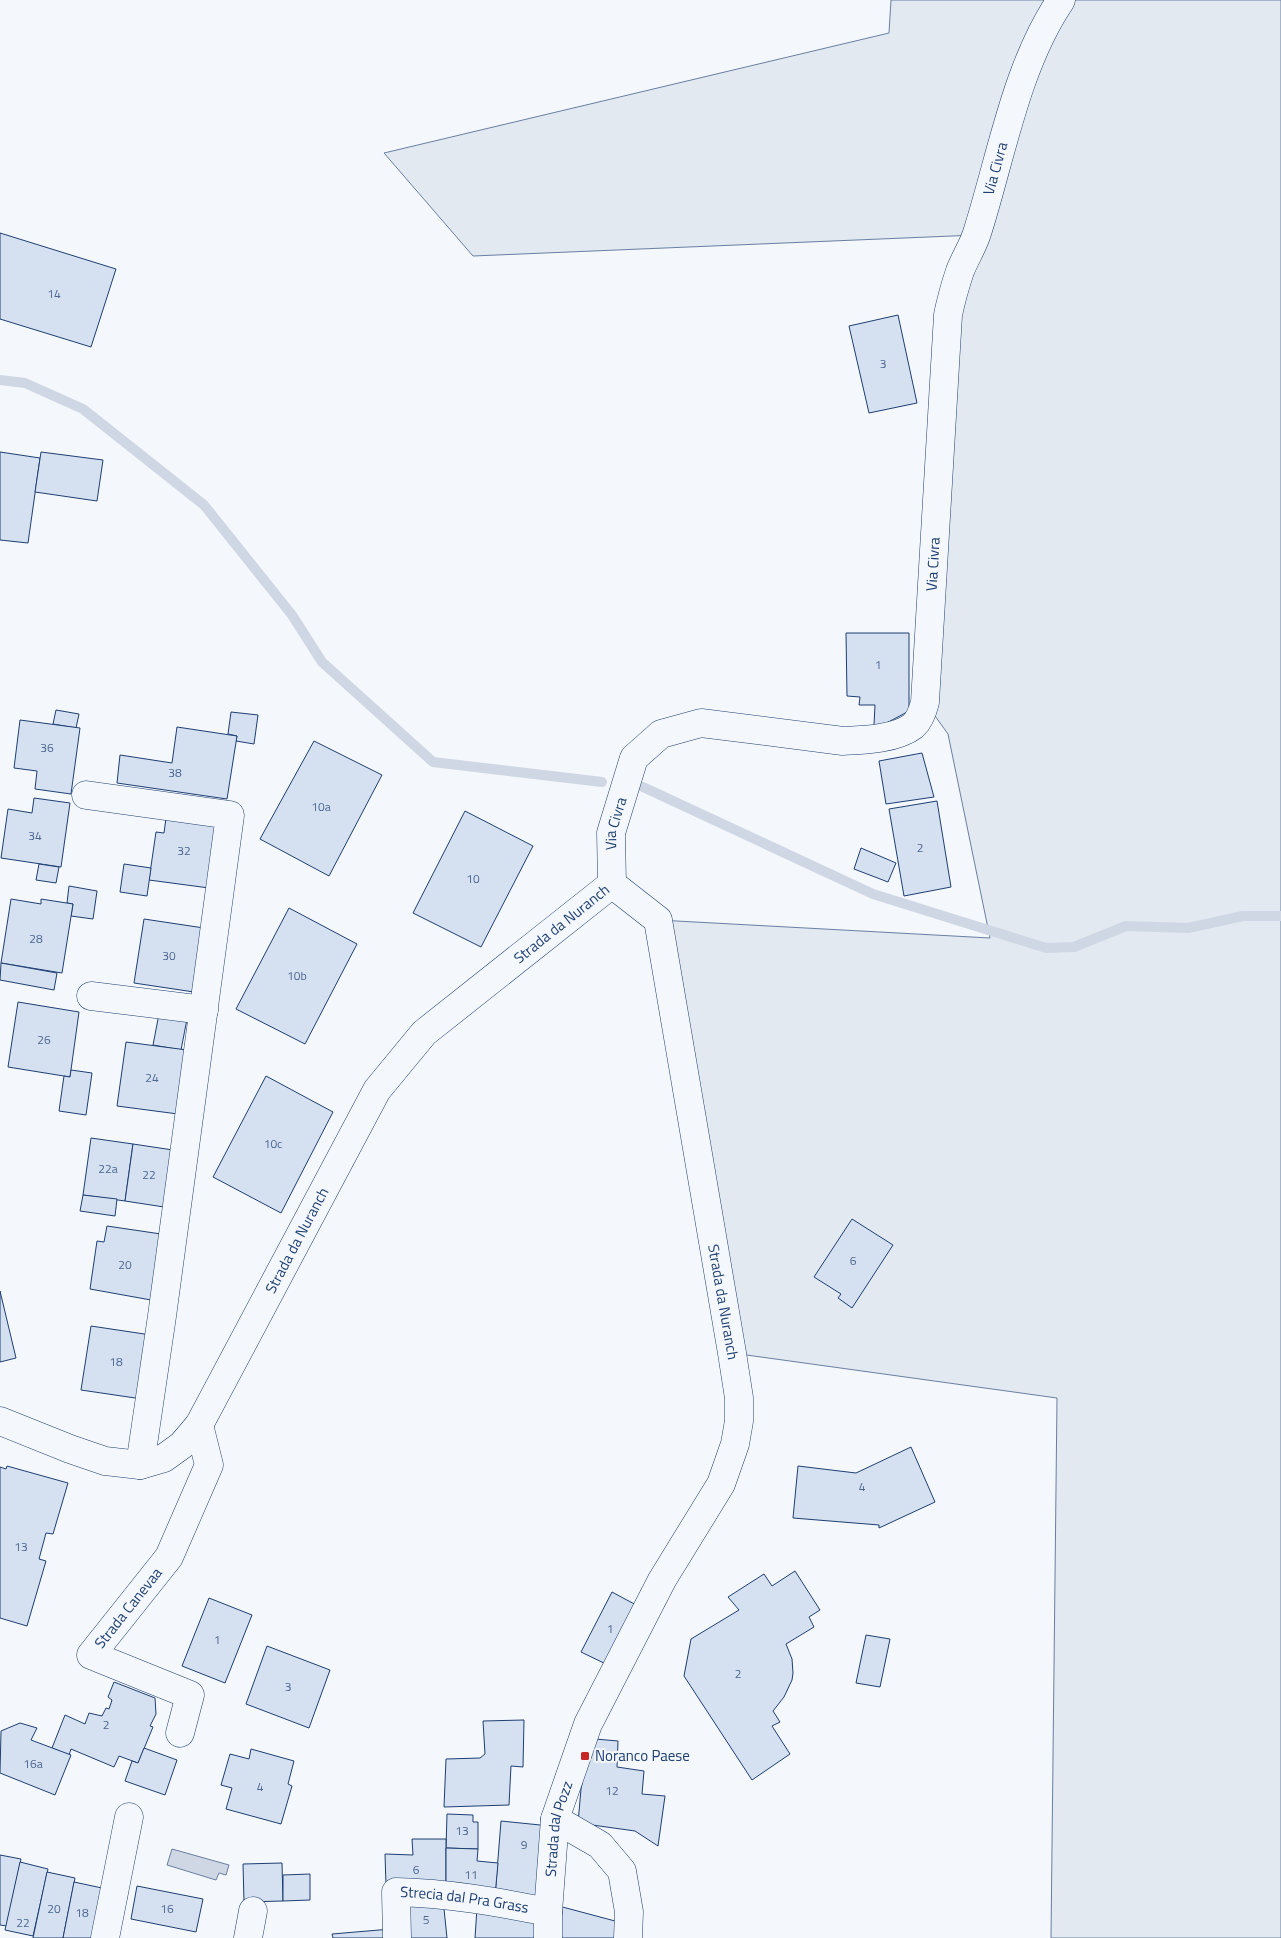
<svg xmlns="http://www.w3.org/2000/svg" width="1281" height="1938" viewBox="0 0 1281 1938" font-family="'Titillium Web',sans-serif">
  <rect width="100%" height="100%" fill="#f4f7fb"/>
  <!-- green -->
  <path fill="#e3e9f0" stroke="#687fa3" d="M891 0H1281V1938H1051L1057 1398 732 1353 658 920 990 938 948 734 925 702 948 315 976 235 473 256 384 153 889 33Z"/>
  <!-- water -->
  <path fill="#cfd7e4" stroke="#687fa3" d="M172 1849 229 1865 226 1875 219 1873 216 1880 167 1865Z"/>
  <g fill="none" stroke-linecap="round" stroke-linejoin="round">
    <!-- stream -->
    <g stroke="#cfd7e4" stroke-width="10">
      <path d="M0 380 25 383 83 409 204 505 292 615 322 662 433 762 602 782"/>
      <path d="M643 787 873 894 1046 948 1074 947 1126 926 1188 928 1243 916H1281"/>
    </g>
  </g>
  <!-- building -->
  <g fill="#d5e0f0" stroke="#1d3f73">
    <path d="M0 233 116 269 91 347 0 319Z"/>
    <path d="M898 315 917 403 869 413 849 326Z"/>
    <path d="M0 452 40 458 28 543 0 540Z"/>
    <path d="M41 452 103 460 97 501 35 492Z"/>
    <path d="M846 633H909V711L879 727 874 725 875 705H859L860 697 847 696Z"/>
    <path d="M56 710 79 714 76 728 53 724Z"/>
    <path d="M231 712 258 715 254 744 236 741 237 736 228 734Z"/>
    <path d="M20 720 80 728 71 794 35 789 37 771 14 768Z"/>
    <path d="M177 727 237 736 227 799 117 783 120 755 172 763Z"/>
    <path d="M314 741 382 775 329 876 260 839Z"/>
    <path d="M922 753 934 797 886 804 879 761Z"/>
    <path d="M34 798 70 803 61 867 1 858 8 809 32 813Z"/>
    <path d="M937 801 951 887 904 896 889 809Z"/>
    <path d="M465 811 533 846 481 947 413 913Z"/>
    <path d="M166 818 218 825 209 888 149 880 156 832 164 833Z"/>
    <path d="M861 848 896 863 888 882 854 869Z"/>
    <path d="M39 864 59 867 56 883 36 880Z"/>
    <path d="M124 864 151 868 147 896 120 892Z"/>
    <path d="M69 886 97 891 93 919 71 916 73 904 67 903Z"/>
    <path d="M11 899 41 904V899L73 904 62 973 1 963Z"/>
    <path d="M289 908 357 944 305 1044 236 1009Z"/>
    <path d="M144 919 204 928 194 992 134 983Z"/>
    <path d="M1 963 57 973 54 990 0 980Z"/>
    <path d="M18 1002 79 1012 70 1077 8 1067Z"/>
    <path d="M159 1014 187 1019 181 1050 153 1045Z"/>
    <path d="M126 1042 187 1050 178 1114 117 1106Z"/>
    <path d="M71 1070 92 1073 86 1115 59 1111 64 1076 70 1077Z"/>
    <path d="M266 1076 333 1112 281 1213 213 1177Z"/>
    <path d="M91 1138 133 1144 125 1201 83 1195Z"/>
    <path d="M133 1144 173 1150 164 1207 125 1201Z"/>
    <path d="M83 1195 117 1199 115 1216 80 1211Z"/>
    <path d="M852 1219 893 1245 852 1308 838 1298 841 1294 814 1277Z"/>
    <path d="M107 1226 161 1234 151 1300 90 1289 97 1241 104 1242Z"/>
    <path d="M0 1291 16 1358 0 1362Z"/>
    <path d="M91 1326 151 1335 142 1399 81 1390Z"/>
    <path d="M911 1447 935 1502 879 1528V1525L793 1518 798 1466 856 1473Z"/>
    <path d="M7 1466 68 1483 53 1534 46 1533 39 1559 46 1561 27 1626 0 1618V1467L6 1469Z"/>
    <path d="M795 1571 820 1610 809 1617 814 1627 786 1644 792 1659 793 1673 792 1680 784 1697 773 1711 780 1722 772 1726 790 1754 752 1780 684 1676 691 1639 739 1610 728 1597 764 1574 772 1586Z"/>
    <path d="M612 1592 638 1606 608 1665 581 1652Z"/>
    <path d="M209 1598 252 1615 225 1683 182 1666Z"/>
    <path d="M866 1635 890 1639 880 1687 856 1683Z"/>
    <path d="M267 1646 330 1670 309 1728 246 1704Z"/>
    <path d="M114 1682 155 1698 156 1714 150 1726 153 1727 138 1763 119 1756 114 1767 71 1749 69 1755 52 1748 65 1715 85 1724 89 1713 102 1716 106 1708 109 1709 112 1700 108 1697Z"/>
    <path d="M524 1720 523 1767 511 1766 509 1805 444 1807 446 1759 480 1758 485 1754 483 1721Z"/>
    <path d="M20 1723 37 1728 31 1740 71 1755 55 1795 0 1773 1 1731Z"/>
    <path d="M595 1739 618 1741 617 1767 644 1771 642 1794 665 1796 658 1846 635 1831 578 1823 581 1789 588 1754Z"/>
    <path d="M144 1748 177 1760 165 1795 125 1781 132 1761 138 1763Z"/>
    <path d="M251 1749 294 1761 288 1784 292 1786 281 1824 226 1809 232 1788 221 1785 230 1754 249 1759Z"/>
    <path d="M447 1814 473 1815V1822H478V1849L446 1848Z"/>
    <path d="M501 1821 550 1826 542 1902 495 1896Z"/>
    <path d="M412 1839H446V1886L386 1885 385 1854 413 1855Z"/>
    <path d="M446 1848 478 1849 477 1861 498 1863 495 1896 446 1890Z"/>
    <path d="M0 1855 21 1859 7 1926 0 1925Z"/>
    <path d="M20 1862 48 1869 33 1936 5 1930Z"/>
    <path d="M282 1863 283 1901 244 1902 243 1864Z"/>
    <path d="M47 1872 75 1878 63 1938H33Z"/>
    <path d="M310 1874V1900L283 1901V1875Z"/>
    <path d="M74 1882 102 1888 92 1938H63Z"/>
    <path d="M137 1886 203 1899 196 1932 131 1919Z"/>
    <path d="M443 1899 447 1938H409L404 1901Z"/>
    <path d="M555 1905 615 1921V1938H554Z"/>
    <path d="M477 1908 546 1919 545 1938H475Z"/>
    <path d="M391 1929 392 1938H333L332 1934Z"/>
  </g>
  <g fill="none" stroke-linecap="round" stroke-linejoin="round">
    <defs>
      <g id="minor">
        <path d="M86 795 230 815 162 1316 140 1465"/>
        <path id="s1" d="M612 884 611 833 634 758 661 734 701 723 843 741C864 740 896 739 913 726 920 720 923 710 925 702L948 315C951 300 955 286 960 271 965 258 973 246 977 233 1001 158 1016 66 1061 0"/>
        <path d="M91 996 204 1010"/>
        <path id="s2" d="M0 1421 70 1449 105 1461 140 1465 164 1458 182 1445 199 1425 215 1395 377 1090 424 1033 612 884"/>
        <path id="s3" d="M180 1733 190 1695 91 1655 169 1557 209 1465 199 1425"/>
        <path d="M555 1819 600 1845 622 1871 629 1912 628 1938"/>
        <path d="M105 1938 129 1817"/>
        <path d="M248 1938 253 1911"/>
        <path id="s4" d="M397 1938 396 1892C448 1893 497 1902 548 1912"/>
        <path id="s5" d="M548 1938V1912L555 1819 588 1724 662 1580 721 1484 735 1444 739 1421V1398L732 1353 658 920 612 884"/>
      </g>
    </defs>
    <!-- minor casing -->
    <use href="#minor" stroke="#1d3f73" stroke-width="29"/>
    <!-- minor -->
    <use href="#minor" stroke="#f4f7fb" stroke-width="28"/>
  </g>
  <!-- markers -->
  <rect fill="#c62828" stroke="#f4f7fb" stroke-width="2" x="580" y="1751" width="10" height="10" rx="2.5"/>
  <g text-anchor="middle" stroke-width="4" stroke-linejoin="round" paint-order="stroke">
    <!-- number labels -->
    <g font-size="12" fill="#4b6792">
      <text x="54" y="298">14</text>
      <text x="883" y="368">3</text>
      <text x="878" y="669">1</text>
      <text x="47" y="752">36</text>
      <text x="175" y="777">38</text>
      <text x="321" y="811">10a</text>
      <text x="35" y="840">34</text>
      <text x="920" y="852">2</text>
      <text x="184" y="855">32</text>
      <text x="473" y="883">10</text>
      <text x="36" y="943">28</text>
      <text x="169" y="960">30</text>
      <text x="297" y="980">10b</text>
      <text x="44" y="1044">26</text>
      <text x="152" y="1082">24</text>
      <text x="273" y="1148">10c</text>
      <text x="108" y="1173">22a</text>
      <text x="149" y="1179">22</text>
      <text x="853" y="1265">6</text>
      <text x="125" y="1269">20</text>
      <text x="116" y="1366">18</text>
      <text x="862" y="1491">4</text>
      <text x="21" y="1551">13</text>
      <text x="610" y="1633">1</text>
      <text x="217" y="1644">1</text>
      <text x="738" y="1678">2</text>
      <text x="288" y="1691">3</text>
      <text x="106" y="1729">2</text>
      <text x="33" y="1768">16a</text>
      <text x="260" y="1791">4</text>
      <text x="612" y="1795">12</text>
      <text x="462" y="1835">13</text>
      <text x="524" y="1849">9</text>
      <text x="416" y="1874">6</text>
      <text x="471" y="1879">11</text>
      <text x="54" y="1913">20</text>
      <text x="167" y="1913">16</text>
      <text x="82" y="1917">18</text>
      <text x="426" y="1924">5</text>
      <text x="23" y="1927">22</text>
    </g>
    <!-- street labels -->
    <g font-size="15" fill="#1d3f73" stroke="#f4f7fb">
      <text dy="5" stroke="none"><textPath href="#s1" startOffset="992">Via Civra</textPath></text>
      <text dy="5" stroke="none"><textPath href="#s1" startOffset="588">Via Civra</textPath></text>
      <text dy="5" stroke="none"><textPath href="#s1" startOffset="61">Via Civra</textPath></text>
      <text dy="5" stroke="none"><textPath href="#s2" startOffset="850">Strada da Nuranch</textPath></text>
      <text dy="5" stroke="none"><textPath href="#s2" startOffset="430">Strada da Nuranch</textPath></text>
      <text transform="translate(723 1302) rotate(80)" y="5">Strada da Nuranch</text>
      <text dy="5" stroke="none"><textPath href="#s3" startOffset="206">Strada Canevaa</textPath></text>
      <text dy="5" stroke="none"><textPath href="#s5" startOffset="110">Strada dal Pozz</textPath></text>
      <text dy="5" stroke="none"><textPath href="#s4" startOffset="115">Strecia dal Pra Grass</textPath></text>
    </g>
    <!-- poi labels -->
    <g font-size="15" fill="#1d3f73" stroke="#f4f7fb" text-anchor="start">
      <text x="595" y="1761">Noranco Paese</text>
    </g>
  </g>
</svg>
